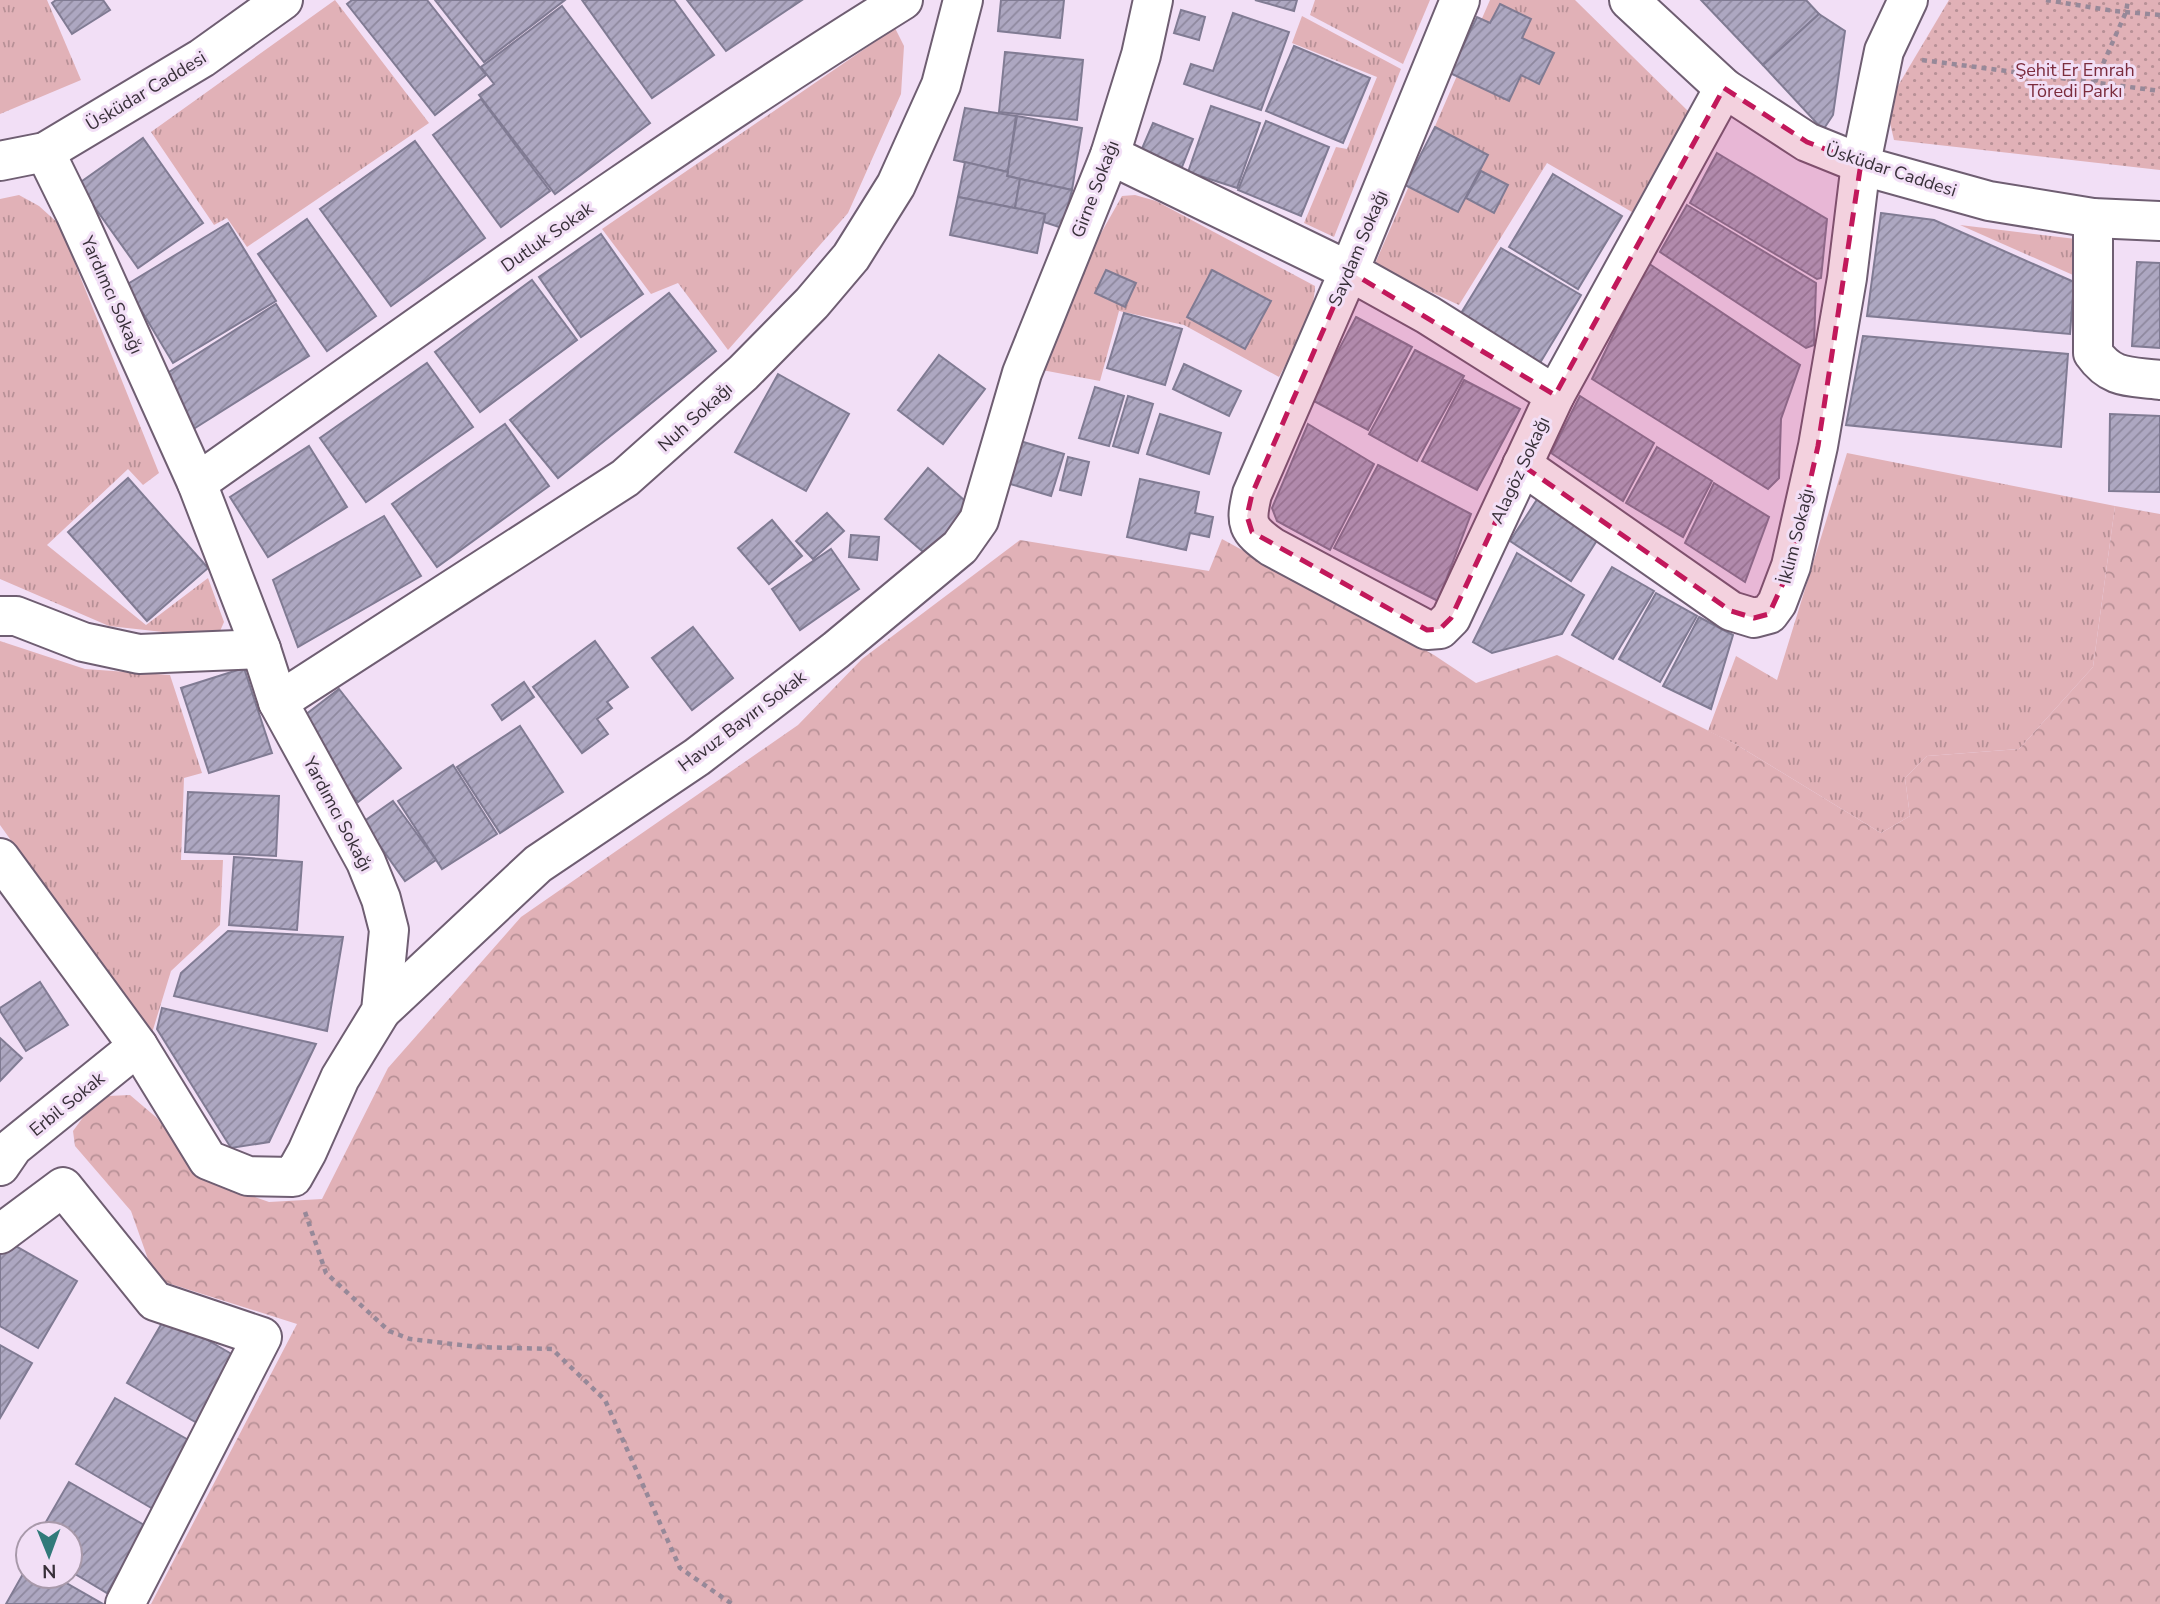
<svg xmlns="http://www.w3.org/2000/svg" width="2160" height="1604" viewBox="0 0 2160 1604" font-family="'Nunito Sans',sans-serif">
  <defs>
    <pattern id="grass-tufts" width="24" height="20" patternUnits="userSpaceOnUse" patternTransform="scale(1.75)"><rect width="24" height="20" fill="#e1b1b7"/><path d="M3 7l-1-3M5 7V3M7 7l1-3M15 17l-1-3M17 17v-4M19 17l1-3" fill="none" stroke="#b79096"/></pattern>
    <pattern id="forest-crowns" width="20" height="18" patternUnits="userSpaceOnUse" patternTransform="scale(1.75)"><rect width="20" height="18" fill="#e1b1b7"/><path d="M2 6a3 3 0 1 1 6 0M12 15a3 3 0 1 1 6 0" fill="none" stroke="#b79096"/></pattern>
    <pattern id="park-dots" width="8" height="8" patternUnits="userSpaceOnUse" patternTransform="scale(1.75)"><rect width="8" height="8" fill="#e1b1b7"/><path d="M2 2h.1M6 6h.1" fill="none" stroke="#b79096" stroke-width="1.8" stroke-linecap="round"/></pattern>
    <pattern id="building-hatch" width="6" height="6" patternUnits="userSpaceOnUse" patternTransform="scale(1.75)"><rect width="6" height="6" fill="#ada7c1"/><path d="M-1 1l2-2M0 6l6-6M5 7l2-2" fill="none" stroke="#8e889e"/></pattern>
  </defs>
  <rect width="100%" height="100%" fill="#f2dff6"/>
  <!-- grass -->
  <g fill="url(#grass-tufts)">
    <path d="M0 0H47L81 80 0 114Z"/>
    <path d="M335 0 429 123 247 247 227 218 214 225 151 132Z"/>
    <path d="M1315 0H1430L1403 64 1310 15Z"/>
    <path d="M1490 0H1575L1688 111 1632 212 1547 163 1459 305 1374 266Z"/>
    <path d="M1302 16 1401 69 1334 237 1304 223 1336 147 1347 149 1377 77 1292 43Z"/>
    <path d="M895 28 904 46 901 94 848 213 728 350 678 283 651 294 602 229Z"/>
    <path d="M19 195 39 206 59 224 159 473 143 485 128 469 47 545 146 625 208 578 224 622 217 638 109 626 0 579V199Z"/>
    <path d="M1135 195 1156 201 1315 286C1314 318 1294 349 1279 377L1184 325 1119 311 1100 381 1042 370 1070 288 1122 196Z"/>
    <path d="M1960 225 2084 240 2082 279Z"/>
    <path d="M1847 453 2115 506 2093 667 2019 749 1927 756 1905 778 1910 816 1881 833 1737 745 1708 731 1736 656 1777 680Z"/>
    <path d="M0 641 85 669 170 675 202 773 184 778 181 860H223L220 925 171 971 152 1033 80 937 0 825Z"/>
  </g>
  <!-- forest -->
  <path fill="url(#forest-crowns)" d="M2115 506 2160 514V1604H151L297 1324 155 1279 131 1211 75 1146 73 1131 84 1116 108 1096 130 1095 157 1118 189 1161 235 1190 269 1202 322 1199 388 1068 521 917 798 725 862 659 1020 540 1209 571 1222 539 1434 655 1476 683 1557 655 1737 745 1881 833 1910 816 1905 778 1927 756 2019 749 2093 667Z"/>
  <!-- park -->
  <path fill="url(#park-dots)" d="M1949 0H2160V170L1894 140 1886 106Z"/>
  <!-- building -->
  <g fill="url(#building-hatch)" stroke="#807b93" stroke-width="2">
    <path d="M56 0H103L110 10 72 34 52 3Z"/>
    <path d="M352 0H427L486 75 435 115 347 4Z"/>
    <path d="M435 0H565L484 62Z"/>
    <path d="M582 0H674L714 55 652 98Z"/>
    <path d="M687 0H802L726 51Z"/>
    <path d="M1001 0H1064L1060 38 998 31Z"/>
    <path d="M1255 0H1297L1294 11Z"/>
    <path d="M1701 0H1806L1819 14 1763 65Z"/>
    <path d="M1500 4 1531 19 1522 38 1554 53 1539 84 1521 75 1509 101 1450 73 1477 17 1490 23Z"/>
    <path d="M562 6 650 123 555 194 479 95 494 84 481 67Z"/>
    <path d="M1181 10 1205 17 1199 40 1174 33Z"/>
    <path d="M1233 13 1289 32 1261 110 1184 84 1191 64 1213 71Z"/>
    <path d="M1819 14 1845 31 1833 115 1823 130 1763 65Z"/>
    <path d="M1294 46 1370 78 1343 143 1266 111Z"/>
    <path d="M1005 52 1083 60 1077 120 999 112Z"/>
    <path d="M481 99 550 191 501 227 433 135Z"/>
    <path d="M1211 106 1260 123 1237 188 1188 172Z"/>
    <path d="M965 108 1016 116 1008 172 954 160Z"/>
    <path d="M1017 116 1082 128 1072 190 1007 176Z"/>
    <path d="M1266 121 1329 147 1301 216 1238 190Z"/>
    <path d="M1153 123 1193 139 1182 167 1141 151Z"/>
    <path d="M1435 127 1488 155 1458 212 1405 185Z"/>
    <path d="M143 138 203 223 138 268 78 184Z"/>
    <path d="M415 141 485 238 391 306 320 209Z"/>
    <path d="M1717 153 1827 219 1821 278 1817 279 1690 203Z"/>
    <path d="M965 162 1008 172 1007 176 1020 179 1015 208 958 197Z"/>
    <path d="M1481 171 1508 185 1494 213 1466 198Z"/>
    <path d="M1553 174 1622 216 1578 289 1509 247Z"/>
    <path d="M1020 179 1072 190 1062 228 1044 222 1045 214 1015 208Z"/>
    <path d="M958 197 1045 214 1037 253 950 235Z"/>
    <path d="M1687 205 1816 283 1814 345 1806 348 1660 252Z"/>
    <path d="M1881 213 1934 220 2074 282 2070 334 1867 316Z"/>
    <path d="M307 219 376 316 327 351 258 254Z"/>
    <path d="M228 223 276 301 173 363 126 285Z"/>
    <path d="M601 234 643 294 581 337 539 277Z"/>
    <path d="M1501 248 1581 295 1540 363 1460 315Z"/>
    <path d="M2137 262 2160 263V348L2132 346Z"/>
    <path d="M1648 263 1800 365 1781 419 1779 478 1768 489 1592 379Z"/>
    <path d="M1106 270 1136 283 1125 307 1095 293Z"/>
    <path d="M1212 270 1271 301 1245 349 1187 317Z"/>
    <path d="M532 280 577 340 480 412 435 352Z"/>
    <path d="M669 293 716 351 558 478 510 420Z"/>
    <path d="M276 304 309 356 192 430 158 379Z"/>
    <path d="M1124 313 1182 329 1165 385 1107 368Z"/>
    <path d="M1356 317 1412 347 1368 430 1312 400Z"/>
    <path d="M1863 336 2068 354 2061 447 1846 425Z"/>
    <path d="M1415 350 1464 376 1417 461 1369 434Z"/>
    <path d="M939 355 985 389 943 444 898 410Z"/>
    <path d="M427 363 473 427 366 502 320 438Z"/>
    <path d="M1184 364 1241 391 1229 416 1173 389Z"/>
    <path d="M778 374 849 414 806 491 735 452Z"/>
    <path d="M1464 380 1520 409 1477 490 1422 461Z"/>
    <path d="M1095 387 1124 396 1109 446 1079 438Z"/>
    <path d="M1128 396 1153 404 1138 453 1113 446Z"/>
    <path d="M1580 396 1654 443 1623 501 1551 453Z"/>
    <path d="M1160 414 1221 433 1209 474 1147 454Z"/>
    <path d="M2110 414 2160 416V492L2109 491Z"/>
    <path d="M505 424 549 486 437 567 392 504Z"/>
    <path d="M1308 424 1374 464 1330 550 1277 521 1272 508Z"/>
    <path d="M1020 441 1064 454 1051 496 1007 483Z"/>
    <path d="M309 446 347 507 268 557 230 497Z"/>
    <path d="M1657 447 1712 481 1683 537 1626 503Z"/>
    <path d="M1068 457 1089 462 1081 495 1060 490Z"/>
    <path d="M1378 465 1471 514 1438 601 1334 548Z"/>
    <path d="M928 468 972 507 929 557 885 519Z"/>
    <path d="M128 478 208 568 147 621 68 532Z"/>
    <path d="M1140 479 1199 492 1195 513 1213 517 1209 537 1190 533 1186 550 1127 537Z"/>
    <path d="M1714 483 1769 517 1745 582 1685 543Z"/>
    <path d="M1540 495 1601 534 1571 581 1510 541Z"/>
    <path d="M827 513 844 531 813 559 796 541Z"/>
    <path d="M384 516 421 576 298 647 273 580Z"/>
    <path d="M772 520 802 556 769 584 738 548Z"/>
    <path d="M851 535 879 537 877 560 849 557Z"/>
    <path d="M831 549 859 589 800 630 772 589Z"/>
    <path d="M1517 553 1584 595 1562 634 1492 653 1473 642Z"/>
    <path d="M1612 567 1654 591 1613 659 1572 635Z"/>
    <path d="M1656 593 1697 616 1660 682 1619 659Z"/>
    <path d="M1699 617 1733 635 1711 709 1663 686Z"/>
    <path d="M693 627 733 678 692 710 652 658Z"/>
    <path d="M595 641 628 687 607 702 612 708 597 719 608 734 582 753 533 687Z"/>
    <path d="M244 668 272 753 209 773 181 688Z"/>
    <path d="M524 682 534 697 502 720 492 705Z"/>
    <path d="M339 689 401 768 358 802 296 722Z"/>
    <path d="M520 726 563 792 500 833 457 767Z"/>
    <path d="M453 765 497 834 442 869 398 801Z"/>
    <path d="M188 792 279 796 276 856 185 852Z"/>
    <path d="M393 801 436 860 405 881 363 822Z"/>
    <path d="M234 857 302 862 297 930 229 925Z"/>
    <path d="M228 931 343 937 327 1031 174 996 181 973Z"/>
    <path d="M40 982 68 1025 26 1051 0 1011V1008Z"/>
    <path d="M162 1008 316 1044 269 1142 231 1148 157 1029Z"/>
    <path d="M0 1038 22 1058 0 1081Z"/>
    <path d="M0 1237 77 1281 38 1348 0 1326Z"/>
    <path d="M166 1316 242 1360 204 1427 127 1383Z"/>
    <path d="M0 1345 32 1363 0 1418Z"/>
    <path d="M115 1398 192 1442 153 1509 76 1464Z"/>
    <path d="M69 1482 146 1526 107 1593 70 1571V1534H39Z"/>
    <path d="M28 1565V1576H54L103 1604H6Z"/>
  </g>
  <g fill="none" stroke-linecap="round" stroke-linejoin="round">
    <defs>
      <g id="minor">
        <path d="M1460 0 1349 271 1252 494C1245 524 1247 529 1272 547L1427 630 1440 629 1451 618 1555 395 1724 88"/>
        <path d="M1629 0 1724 88 1807 142 1874 169 1989 201 2093 218 2160 221"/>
        <path d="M1110 155 1349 271 1428 315 1555 395"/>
        <path d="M0 161 45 152 202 58 283 0"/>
        <path d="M2093 218V353C2112 380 2130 376 2160 380"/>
        <path d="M1522 465 1731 611 1754 618 1769 614 1777 603 1791 566 1818 446 1847 278 1861 163 1884 51 1908 0"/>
        <path d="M197 483C430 319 661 150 903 0"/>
        <path d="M0 616H16L83 642 139 654 261 649"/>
        <path d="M278 702 625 478 743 373 812 303 851 257 896 185 941 85 963 0"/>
        <path d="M0 858 138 1046 208 1160 248 1176 293 1177 307 1152 340 1078 381 1011 389 930 381 899 366 862 278 702 261 649 197 483 75 213 45 152"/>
        <path d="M381 1011 538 864 697 757 836 650 960 547 979 520 1022 373 1110 155 1141 55 1153 0"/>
        <path d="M0 1166 13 1147 138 1046"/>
        <path d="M0 1234 63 1187 155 1301 262 1337 125 1604"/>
      </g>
    </defs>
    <!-- minor casing -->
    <use href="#minor" stroke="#6f5e72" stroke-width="42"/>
    <!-- path -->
    <g stroke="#978999" stroke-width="4.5" stroke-dasharray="5 5" stroke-linecap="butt">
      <path d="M2046 0 2114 11 2160 15"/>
      <path d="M1922 60 2160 91"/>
      <path d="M2095 82 2126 12 2128 0"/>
      <path d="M305 1212 326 1273 389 1331 410 1339 478 1347 552 1349 605 1400 680 1568 732 1604"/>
    </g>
    <!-- minor -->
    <use href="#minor" stroke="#fff" stroke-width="38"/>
  </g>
  <!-- marked area -->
  <path fill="#c2185b" fill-opacity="0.2" stroke="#c2185b" stroke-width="5" stroke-dasharray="14 9" stroke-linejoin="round" d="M1724 88 1807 142 1861 163 1818 446 1791 566 1769 614 1754 618 1731 611 1522 465 1451 618 1440 629 1427 630 1252 532 1247 516 1252 494 1349 271 1555 395Z"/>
  <g text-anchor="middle" stroke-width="6" stroke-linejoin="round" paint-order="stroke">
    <!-- park labels -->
    <g font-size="18" fill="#7b2c3d" stroke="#f2dff6">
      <text x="2075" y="76">Şehit Er Emrah<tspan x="2075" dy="21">Töredi Parkı</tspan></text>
    </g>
    <!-- street labels -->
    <g font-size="18" fill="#383039" stroke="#f2dff6">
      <text transform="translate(146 91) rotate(-31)" y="6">Üsküdar Caddesi</text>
      <text transform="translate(1891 170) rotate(18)" y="6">Üsküdar Caddesi</text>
      <text transform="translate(1095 189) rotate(-69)" y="6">Girne Sokağı</text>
      <text transform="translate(547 237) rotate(-35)" y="6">Dutluk Sokak</text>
      <text transform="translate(1358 248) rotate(-67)" y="6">Saydam Sokağı</text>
      <text transform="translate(112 295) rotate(66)" y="6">Yardımcı Sokağı</text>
      <text transform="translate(695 417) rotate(-42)" y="6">Nuh Sokağı</text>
      <text transform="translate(1520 470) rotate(-65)" y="6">Alagöz Sokağı</text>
      <text transform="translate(1796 536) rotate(-76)" y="6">İklim Sokağı</text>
      <text transform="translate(742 721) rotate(-37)" y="6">Havuz Bayırı Sokak</text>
      <text transform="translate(338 814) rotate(62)" y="6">Yardımcı Sokağı</text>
      <text transform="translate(67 1104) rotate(-39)" y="6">Erbil Sokak</text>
    </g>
  </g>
  <!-- north arrow -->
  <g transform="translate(49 1555) rotate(179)"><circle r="33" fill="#f2dff6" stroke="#a899aa" stroke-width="2"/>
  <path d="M0-5L12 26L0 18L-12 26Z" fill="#317a7a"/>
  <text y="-10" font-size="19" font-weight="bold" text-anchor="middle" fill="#383039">N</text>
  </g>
</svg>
